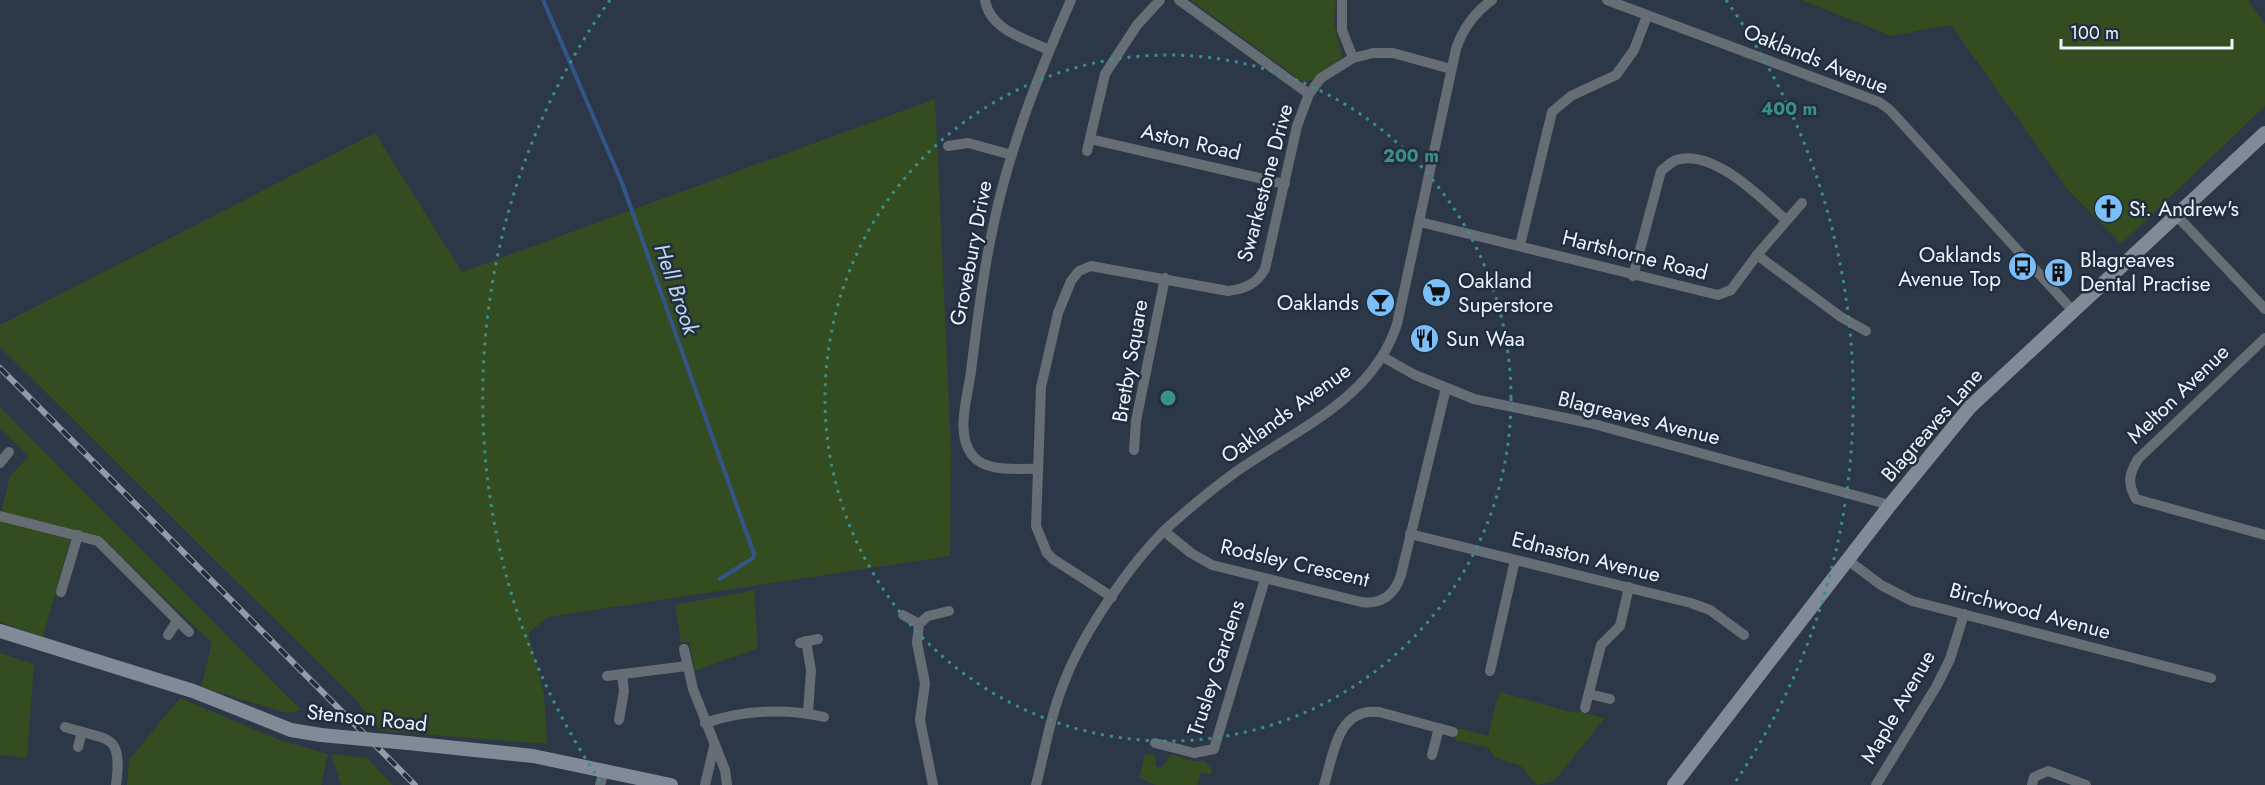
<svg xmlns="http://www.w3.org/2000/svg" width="2265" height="785" viewBox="0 0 2265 785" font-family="Jost,sans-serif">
  <rect width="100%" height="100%" fill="#2c3848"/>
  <!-- green -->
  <g fill="#334c20">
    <path d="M1191 0H1336L1334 21 1342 57 1314 79 1303 82Z"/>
    <path d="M1801 0H2248L2265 24V106L2121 244 2068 190 1951 25 1891 36Z"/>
    <path d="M935 99 951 448 950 556 548 617 528 633 544 693 547 744 381 731 356 700 0 347V325L375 133 462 272Z"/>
    <path d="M0 407 301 710 287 713 201 687 212 643 101 538 73 530 43 637 0 622V517L10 476 29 456 0 429Z"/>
    <path d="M754 590 758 648 695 671 689 642H681L675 605Z"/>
    <path d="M0 653 34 664 27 758 0 755Z"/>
    <path d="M1501 692 1573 713 1577 711 1605 718 1554 781 1537 785 1521 766 1495 758 1487 747 1455 740 1458 728 1488 736 1497 698Z"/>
    <path d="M180 698 280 740 328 754 321 785H127L129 760Z"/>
    <path d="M331 754 367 758 393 785H341Z"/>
    <path d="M1145 754 1155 755 1156 767H1162L1171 754 1191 761H1204L1212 769 1211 775 1201 772 1197 785H1156L1139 778Z"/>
  </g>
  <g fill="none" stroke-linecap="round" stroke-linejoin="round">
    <!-- stream -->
    <path stroke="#335589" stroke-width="4" d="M543 0 622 183 754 554 753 558 720 579"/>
    <!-- street -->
    <g stroke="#676d75" stroke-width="10">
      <path d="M985 0C990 30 1024 38 1049 50"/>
      <path d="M1179 0 1309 94"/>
      <path d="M1342 0V30L1353 58"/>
      <path d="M1607 0 1879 102 1890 110 2073 311"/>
      <path d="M1090 139 1285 184"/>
      <path d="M948 146 968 143 1012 155"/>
      <path d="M1087 151 1105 74 1137 25 1160 0"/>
      <path d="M2177 216 2265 309"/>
      <path d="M1420 222 1718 295 1731 290 1757 255 1802 203"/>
      <path d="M1520 245 1552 112 1571 96 1616 75 1634 50 1647 16"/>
      <path d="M1757 255 1841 317 1866 331"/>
      <path d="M1633 276 1661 171C1666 167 1671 162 1676 160 1713 148 1761 198 1786 220"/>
      <path d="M2265 338 2138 459C2129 474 2127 483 2136 499L2265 535"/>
      <path d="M1383 357 1415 375 1474 399 1590 423 1890 505"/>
      <path d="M1134 450 1136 421 1165 278"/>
      <path d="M0 463 9 452"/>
      <path d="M1037 469C1017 468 986 473 972 455 955 433 968 396 971 371 977 324 982 278 992 232 1008 152 1038 75 1071 0"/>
      <path d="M0 516 98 541 189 632"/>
      <path d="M1164 531 1191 553 1212 565 1361 602C1382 605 1395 594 1401 575L1446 388"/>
      <path d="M1410 534 1691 603 1710 610 1744 635"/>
      <path d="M1849 561 1881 585 1912 601 2211 678"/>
      <path d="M61 592 78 535"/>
      <path d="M1112 597 1053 559 1047 553 1036 526 1041 387 1058 313 1071 281 1079 271 1091 266 1228 291C1244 289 1257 284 1265 269L1297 126 1309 94 1321 78 1353 58 1373 53H1393L1451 69"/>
      <path d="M903 615 919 624 928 616 949 611"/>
      <path d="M919 624 917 643 925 683 920 720 933 785"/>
      <path d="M168 635 177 621"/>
      <path d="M806 641 811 670 808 713"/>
      <path d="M800 643 818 639"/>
      <path d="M684 649 693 689 725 770 727 785"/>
      <path d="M1490 671 1515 560"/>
      <path d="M607 676 687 666"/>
      <path d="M1589 694 1610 699"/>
      <path d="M1585 708 1601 645 1620 626 1629 587"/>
      <path d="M619 720 624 691 622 674"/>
      <path d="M705 723C742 710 786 708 824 717"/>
      <path d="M65 727C108 741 123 732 116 785"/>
      <path d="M1155 743 1194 753 1214 749 1265 579"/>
      <path d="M78 747 82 732"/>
      <path d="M1432 755 1439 728"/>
      <path d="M600 785 604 771"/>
      <path d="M705 785 714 747"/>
      <path d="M1036 785C1045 750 1051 713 1065 680 1083 633 1130 564 1166 529 1188 509 1212 489 1237 471 1297 429 1373 399 1397 324L1456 49C1463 28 1474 13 1492 0"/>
      <path d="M1324 785C1334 754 1337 707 1379 712L1453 732"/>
      <path d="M1876 785 1936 687 1950 659 1964 614"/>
      <path d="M2032 785 2034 777 2048 771 2086 785"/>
    </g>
    <!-- secondary -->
    <g stroke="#818a97" stroke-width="14">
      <path d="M0 631 193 691 291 730 321 735"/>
      <path d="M408 743 533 756 671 785"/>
      <path d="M1674 785 1890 505 1970 407 2265 133"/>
    </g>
    <defs>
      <path id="rail" d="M0 368 415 785"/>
    </defs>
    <!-- rail casing -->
    <use href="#rail" stroke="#929ba9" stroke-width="6"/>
    <!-- rail -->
    <use href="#rail" stroke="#222e3d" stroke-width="4" stroke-dasharray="11" stroke-linecap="butt"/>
    <!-- secondary-bridge -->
    <path stroke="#818a97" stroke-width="14" d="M321 735 408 743"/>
  </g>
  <!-- distance rings -->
  <g fill="none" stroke="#3b8f8b" stroke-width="3" stroke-dasharray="3 6">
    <circle cx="1168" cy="398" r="343"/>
    <path d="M600 781A685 685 0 0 1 610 0M1726 0A685 685 0 0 1 1736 781"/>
  </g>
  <!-- icons -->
  <defs>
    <symbol id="church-disc" viewBox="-11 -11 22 22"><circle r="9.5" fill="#7bbef8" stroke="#222e3d"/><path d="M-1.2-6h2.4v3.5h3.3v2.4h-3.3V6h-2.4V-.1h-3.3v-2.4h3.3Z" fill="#111"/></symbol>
    <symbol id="bus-disc" viewBox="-11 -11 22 22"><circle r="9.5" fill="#7bbef8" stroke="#222e3d"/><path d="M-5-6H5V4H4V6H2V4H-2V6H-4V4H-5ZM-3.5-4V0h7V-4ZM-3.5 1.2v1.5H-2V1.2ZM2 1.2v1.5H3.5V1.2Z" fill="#111"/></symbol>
    <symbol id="building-disc" viewBox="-11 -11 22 22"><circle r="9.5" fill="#7bbef8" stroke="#222e3d"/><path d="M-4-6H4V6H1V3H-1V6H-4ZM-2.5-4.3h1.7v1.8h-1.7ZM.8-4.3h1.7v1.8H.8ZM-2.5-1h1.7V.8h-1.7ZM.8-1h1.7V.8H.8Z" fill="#111"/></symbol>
    <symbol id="supermarket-disc" viewBox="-11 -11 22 22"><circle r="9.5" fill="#7bbef8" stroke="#222e3d"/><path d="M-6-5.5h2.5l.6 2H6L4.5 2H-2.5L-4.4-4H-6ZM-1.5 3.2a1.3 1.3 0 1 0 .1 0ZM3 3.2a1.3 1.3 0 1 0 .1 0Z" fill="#111"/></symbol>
    <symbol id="bar-disc" viewBox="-11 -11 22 22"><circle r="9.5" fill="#7bbef8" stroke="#222e3d"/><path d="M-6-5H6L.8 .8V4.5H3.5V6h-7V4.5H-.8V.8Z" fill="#111"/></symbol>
    <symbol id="restaurant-disc" viewBox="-11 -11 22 22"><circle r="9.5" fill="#7bbef8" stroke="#222e3d"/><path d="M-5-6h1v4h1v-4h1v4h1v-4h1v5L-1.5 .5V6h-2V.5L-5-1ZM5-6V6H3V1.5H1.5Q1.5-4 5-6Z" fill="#111"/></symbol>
  </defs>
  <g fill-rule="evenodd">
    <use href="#church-disc" x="2092" y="192" width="33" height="33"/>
    <use href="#bus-disc" x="2006" y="250" width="33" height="33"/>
    <use href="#building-disc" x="2042" y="256" width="33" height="33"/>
    <use href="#supermarket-disc" x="1420" y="276" width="33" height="33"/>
    <use href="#bar-disc" x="1364" y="286" width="33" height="33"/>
    <use href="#restaurant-disc" x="1408" y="322" width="33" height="33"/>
  </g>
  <g text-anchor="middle" stroke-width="5" stroke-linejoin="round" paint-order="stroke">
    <!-- street labels -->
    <g font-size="21" fill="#ebf3fe" stroke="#222e3d">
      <text transform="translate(1816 59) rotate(22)" y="7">Oaklands Avenue</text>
      <text transform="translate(1191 142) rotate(13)" y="7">Aston Road</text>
      <text transform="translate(1265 183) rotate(-75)" y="7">Swarkestone Drive</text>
      <text transform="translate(971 253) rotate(-79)" y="7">Grovebury Drive</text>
      <text transform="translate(1635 255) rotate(14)" y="7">Hartshorne Road</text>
      <text transform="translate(1130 361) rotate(-80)" y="7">Bretby Square</text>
      <text transform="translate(2178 394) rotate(-44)" y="7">Melton Avenue</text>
      <text transform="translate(1286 413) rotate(-36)" y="7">Oaklands Avenue</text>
      <text transform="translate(1639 418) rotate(14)" y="7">Blagreaves Avenue</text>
      <text transform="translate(1932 425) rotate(-49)" y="7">Blagreaves Lane</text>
      <text transform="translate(1586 557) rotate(14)" y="7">Ednaston Avenue</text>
      <text transform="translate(1295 563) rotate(13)" y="7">Rodsley Crescent</text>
      <text transform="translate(2030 611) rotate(15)" y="7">Birchwood Avenue</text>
      <text transform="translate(1216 668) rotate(-72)" y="7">Trusley Gardens</text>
      <text transform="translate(1898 707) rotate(-60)" y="7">Maple Avenue</text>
      <text transform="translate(367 718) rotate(6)" y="7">Stenson Road</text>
    </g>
    <!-- poi labels -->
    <g font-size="21" fill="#ebf3fe" stroke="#222e3d" text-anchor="start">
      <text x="2129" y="216">St. Andrew's</text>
      <text x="2001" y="262" text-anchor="end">Oaklands<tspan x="2001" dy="24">Avenue Top</tspan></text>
      <text x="2080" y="267">Blagreaves<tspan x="2080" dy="24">Dental Practise</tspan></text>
      <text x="1458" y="288">Oakland<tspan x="1458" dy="24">Superstore</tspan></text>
      <text x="1359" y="310" text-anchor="end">Oaklands</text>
      <text x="1446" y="346">Sun Waa</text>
    </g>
    <!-- water labels -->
    <g font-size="22" font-style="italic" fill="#c1d7f6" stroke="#222e3d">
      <text transform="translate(677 289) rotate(71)" y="8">Hell Brook</text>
    </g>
  </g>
  <circle cx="1168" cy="398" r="9" fill="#3b8f8b" stroke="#222e3d" stroke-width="3"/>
  <g font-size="18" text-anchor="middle" font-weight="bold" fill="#3b8f8b" stroke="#222e3d" stroke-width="5" stroke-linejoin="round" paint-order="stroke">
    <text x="1789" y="115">400 m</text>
    <text x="1411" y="162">200 m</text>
  </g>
  <!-- scale -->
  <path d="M2061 39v9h171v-9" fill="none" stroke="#ebf3fe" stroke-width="3"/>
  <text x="2070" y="39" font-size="18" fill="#ebf3fe" stroke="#222e3d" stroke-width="4.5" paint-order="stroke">100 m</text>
</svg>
